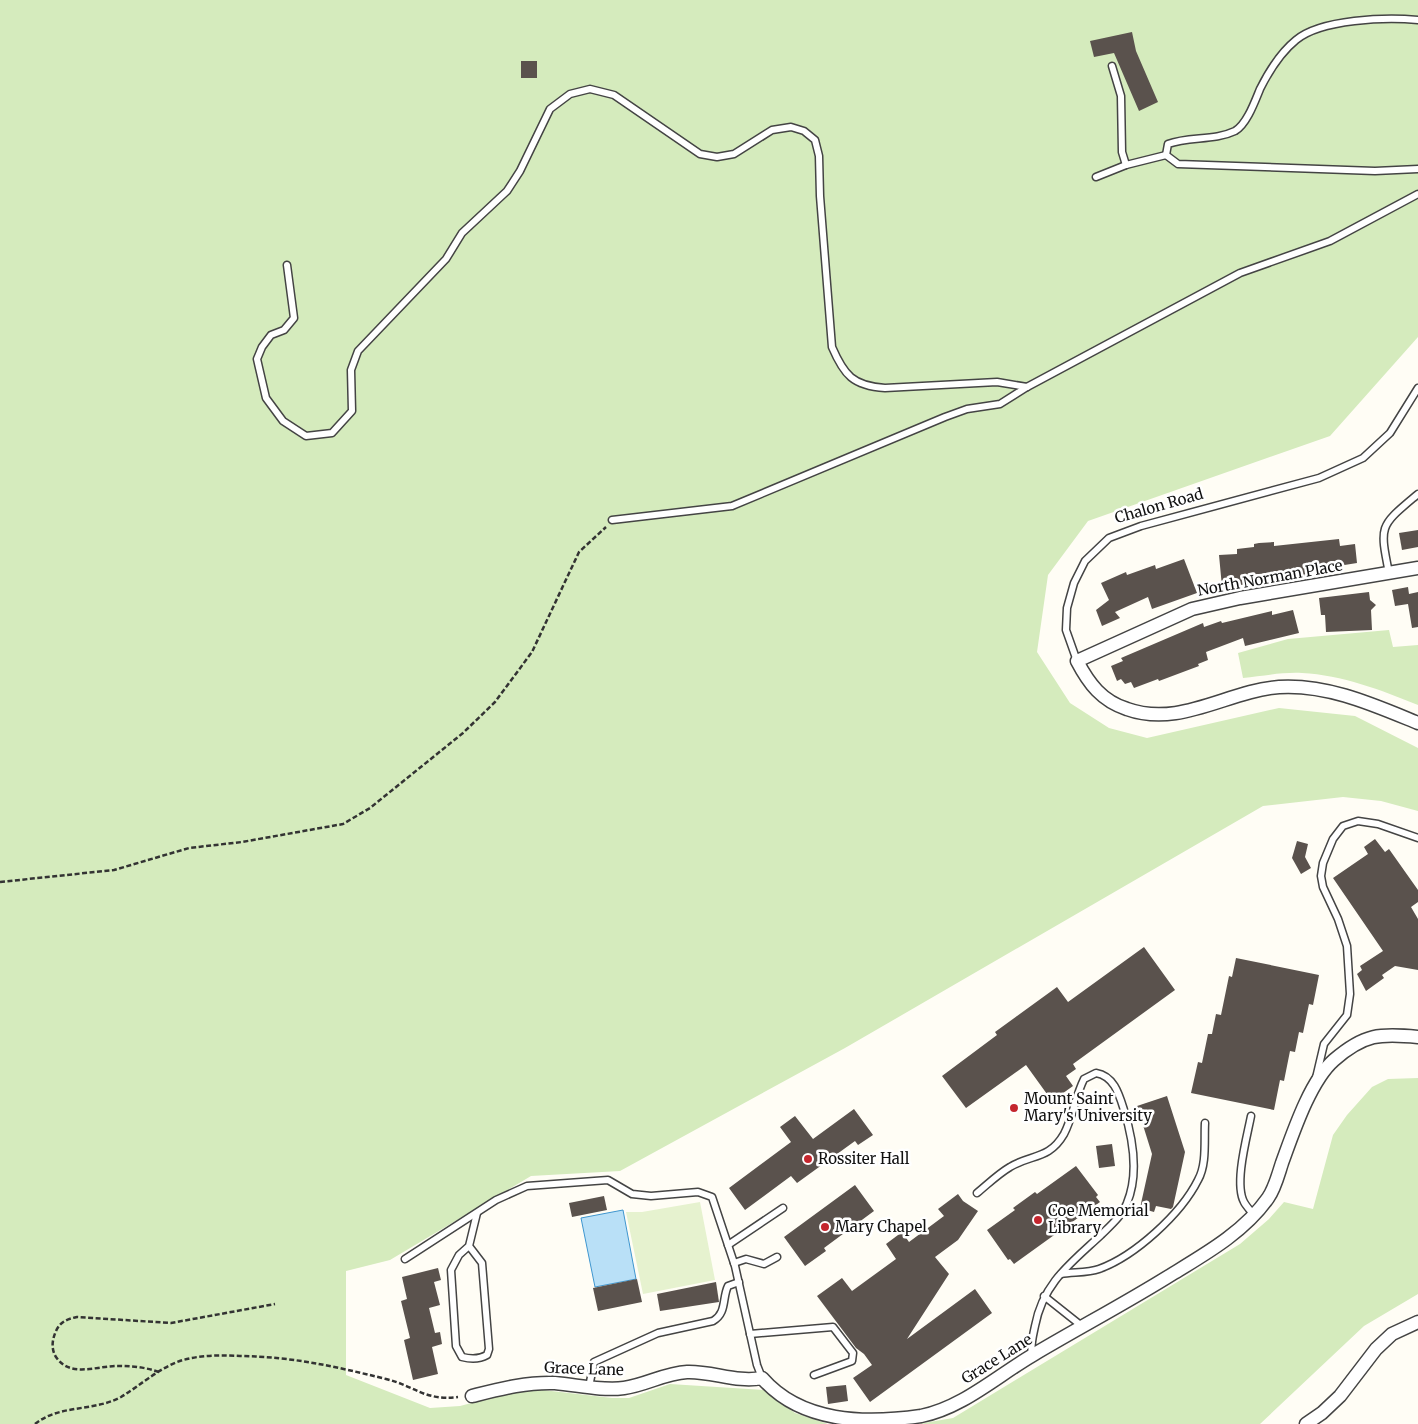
<svg xmlns="http://www.w3.org/2000/svg" width="1418" height="1424" viewBox="0 0 1418 1424" font-family="Merriweather,serif">
  <rect width="100%" height="100%" fill="#fffdf5"/>
  <!-- green -->
  <g fill="#d5ebbd">
    <path d="M0 0H1418V337L1330 436 1088 521 1048 575 1037 652 1070 703 1109 728 1147 738 1279 708 1355 716 1418 748V811L1381 801 1343 797 1263 806 845 1048 620 1171 531 1176 390 1260 346 1271V1375L430 1408 460 1406 521 1390 534 1389 612 1398H629L670 1384 764 1390 795 1413 828 1424H0Z"/>
    <path d="M1389 630 1393 647 1418 645V705C1381 690 1342 675 1302 673 1283 672 1262 676 1243 678L1238 653 1288 639Z"/>
    <path d="M1418 1078V1294L1364 1326 1260 1424H918L953 1418 1240 1244 1269 1219 1284 1202 1313 1209 1333 1135 1347 1115 1372 1087 1388 1079Z"/>
  </g>
  <!-- pitch -->
  <path fill="#e6f2cf" d="M700 1202 715 1280 643 1294 626 1212H642Z"/>
  <!-- water -->
  <path fill="#b9e0f7" stroke="#3f96cf" d="M623 1210 636 1279 595 1287 581 1218Z"/>
  <!-- building -->
  <g fill="#5a524d">
    <path d="M1132 32 1136 51 1158 102 1139 111 1114 53 1094 57 1090 41Z"/>
    <rect x="521" y="61" width="16" height="17"/>
    <path d="M1418 530V547L1402 550 1399 533Z"/>
    <path d="M1339 539 1340 546 1355 544 1357 563 1307 571V576L1289 578 1290 571 1248 575 1249 584 1222 587 1219 555 1237 554V549L1254 547V544L1259 543 1274 542V546Z"/>
    <path d="M1184 559 1197 593 1152 609 1148 597 1115 612 1120 618 1102 626 1096 610 1109 600 1101 583 1126 572 1127 575 1155 565 1156 569Z"/>
    <path d="M1408 587 1409 594 1418 592V627L1412 628 1408 604 1395 606 1392 590Z"/>
    <path d="M1369 592 1370 600 1376 605 1371 610 1372 630 1326 632 1325 615H1321L1319 598Z"/>
    <path d="M1293 610 1299 633 1245 646 1243 638 1206 652 1208 660 1198 664 1199 666 1159 681 1158 679 1134 688 1131 682 1125 684 1121 679 1117 681 1111 666 1123 661 1121 658 1203 623 1204 627 1221 621 1222 623 1272 611V615Z"/>
    <path d="M1375 839 1385 852 1389 849 1418 890V902L1411 907 1418 919V970L1395 966 1382 975 1384 978 1366 991 1357 974 1362 970 1360 966 1383 951 1333 878 1368 854 1364 847Z"/>
    <path d="M1297 841 1308 844 1305 857 1311 868 1301 874 1292 858Z"/>
    <path d="M1144 947 1175 990 1073 1064 1076 1069 1066 1076 1073 1086 1052 1101 1026 1065 966 1108 942 1076 997 1035 995 1032 1057 987 1068 1002Z"/>
    <path d="M1236 958 1319 975 1313 1005 1309 1004 1303 1033 1299 1032 1295 1052 1290 1051 1284 1081 1280 1080 1274 1110 1191 1093 1198 1062 1202 1063 1208 1034H1212L1216 1014 1221 1015 1229 976 1232 977Z"/>
    <path d="M1167 1096 1185 1152 1173 1207 1171 1209 1156 1206 1154 1212 1140 1208 1152 1154 1137 1106Z"/>
    <path d="M854 1109 873 1135 858 1145 855 1141 797 1183 791 1176 745 1210 729 1188 791 1142 780 1127 795 1116 813 1139Z"/>
    <path d="M1112 1144 1115 1166 1099 1168 1096 1146Z"/>
    <path d="M1076 1166 1098 1195 1096 1197 1100 1202 1014 1264 1010 1259 1008 1260 987 1230 1015 1210 1013 1208 1035 1192 1037 1194Z"/>
    <path d="M855 1185 874 1211 824 1248 826 1251 805 1266 784 1237Z"/>
    <path d="M958 1194 963 1201 978 1211 958 1240 935 1257 949 1274 907 1339 975 1289 992 1313 870 1402 853 1378 872 1365 864 1354 856 1348 817 1296 842 1278 852 1291 896 1259 886 1244 902 1232 909 1242 944 1216 938 1209Z"/>
    <path d="M604 1196 607 1210 572 1217 569 1203Z"/>
    <path d="M438 1268 441 1280 434 1282 440 1305 429 1308 435 1333 440 1332 442 1344 432 1347 438 1374 413 1380 404 1340 410 1338 401 1301 407 1299 402 1277Z"/>
    <path d="M637 1279 642 1302 598 1311 593 1288Z"/>
    <path d="M716 1282 719 1302 660 1311 657 1294Z"/>
    <path d="M846 1385 848 1401 828 1404 826 1387Z"/>
  </g>
  <g fill="none" stroke-linecap="round" stroke-linejoin="round">
    <defs>
      <g id="service">
        <path d="M1418 20C1386 17 1321 19 1296 40 1280 53 1269 71 1260 89 1255 101 1247 124 1235 131 1214 141 1189 136 1168 144L1166 155 1178 164 1375 171 1418 169"/>
        <path d="M1112 66 1121 96 1122 152 1126 165"/>
        <path d="M1096 177 1126 165 1166 155"/>
        <path d="M287 265 294 318 284 330 271 335 262 347 257 359 266 398 283 421 306 436 332 433 352 411 351 370 358 351 446 259 462 233 507 191 520 171 550 109 570 94 590 89 614 95 700 154 717 157 734 154 772 130 791 127 804 131 815 140 819 156 820 196 832 347C844 375 853 386 885 388L997 382 1027 387"/>
        <path d="M612 520 732 506 945 417 967 409 1000 404 1027 387 1240 273 1330 241 1418 194"/>
        <path d="M1389 573C1379 524 1380 526 1418 494"/>
        <path d="M1077 661 1066 630 1067 608 1074 583 1085 561 1109 538 1141 526 1319 478 1363 458 1390 433 1418 388"/>
        <path d="M1316 1078 1324 1044 1347 1015 1350 994 1347 946 1338 919 1323 887 1321 876 1323 863 1333 839 1343 826 1358 821 1378 824 1418 838"/>
        <path d="M1251 1116C1247 1137 1234 1183 1244 1202 1246 1206 1250 1210 1253 1214"/>
        <path d="M977 1193C988 1184 998 1174 1010 1167 1031 1154 1049 1160 1064 1134 1073 1117 1075 1097 1084 1079L1096 1073C1114 1076 1119 1094 1124 1110 1133 1139 1139 1174 1127 1203 1122 1216 1110 1226 1101 1235 1071 1263 1043 1283 1035 1326 1033 1336 1030 1345 1032 1356"/>
        <path d="M728 1245 783 1208"/>
        <path d="M469 1246 482 1263 489 1349 487 1355C480 1359 470 1359 462 1357L456 1346 451 1270 459 1255 469 1246 477 1213"/>
        <path d="M405 1259 496 1200 527 1186 608 1180 632 1194 651 1196 698 1192 712 1197 735 1266 757 1365 762 1378"/>
        <path d="M734 1263 746 1259 764 1264 777 1257"/>
        <path d="M1061 1274C1073 1272 1088 1273 1099 1269 1135 1256 1181 1214 1198 1180 1207 1164 1204 1141 1205 1123"/>
        <path d="M1044 1296 1083 1327"/>
        <path d="M750 1334 833 1327 853 1353 852 1361 814 1375"/>
        <path d="M589 1387 594 1362 658 1333 713 1321C727 1313 722 1298 728 1286L739 1282"/>
      </g>
      <g id="minor">
        <path d="M1418 568 1240 598 1192 609 1077 661C1089 684 1102 701 1127 709 1180 728 1227 691 1279 687 1328 684 1374 705 1418 723"/>
        <path d="M472 1396C500 1389 526 1382 555 1383 578 1385 601 1391 624 1388 646 1385 665 1373 687 1372 712 1371 737 1383 762 1378 801 1423 865 1424 921 1416 962 1408 997 1376 1033 1355 1080 1327 1128 1302 1174 1273 1207 1253 1245 1231 1268 1198 1275 1188 1278 1175 1282 1163 1293 1133 1310 1081 1334 1060 1364 1034 1380 1033 1418 1037"/>
        <path d="M1306 1424 1322 1413 1340 1396 1376 1349 1392 1334 1418 1322"/>
      </g>
    </defs>
    <!-- service casing -->
    <use href="#service" stroke="#444" stroke-width="9"/>
    <!-- minor casing -->
    <use href="#minor" stroke="#444" stroke-width="15"/>
    <!-- path -->
    <g stroke="#333" stroke-width="2.5" stroke-dasharray="5 2.5" stroke-linecap="butt">
      <path d="M0 882 114 870 189 848 242 842 343 824 370 808 463 733 495 702 532 652 579 552 606 527"/>
      <path d="M159 1372C145 1367 131 1366 117 1366 96 1366 70 1378 56 1357 51 1349 52 1340 56 1331 60 1322 67 1319 77 1317L171 1323 275 1304"/>
      <path d="M35 1424C60 1404 93 1412 121 1397 141 1385 160 1367 183 1360 201 1355 221 1355 240 1356 294 1357 333 1366 386 1379 415 1386 424 1401 458 1397"/>
    </g>
    <!-- service -->
    <use href="#service" stroke="#fff" stroke-width="6"/>
    <!-- minor -->
    <use href="#minor" stroke="#fff" stroke-width="12"/>
  </g>
  <!-- markers -->
  <g fill="#c4262e" stroke="#fff" stroke-width="2">
    <circle cx="1014" cy="1108" r="5"/>
    <circle cx="808" cy="1159" r="5"/>
    <circle cx="1038" cy="1220" r="5"/>
    <circle cx="825" cy="1227" r="5"/>
  </g>
  <g text-anchor="middle" stroke-width="5" stroke-linejoin="round" paint-order="stroke">
    <!-- street labels -->
    <g font-size="15" fill="#111" stroke="#fff">
      <text transform="translate(1159 506) rotate(-16)" y="5">Chalon Road</text>
      <text transform="translate(1270 578) rotate(-10)" y="5">North Norman Place</text>
      <text transform="translate(997 1359) rotate(-32)" y="5">Grace Lane</text>
      <text transform="translate(584 1369) rotate(2)" y="5">Grace Lane</text>
    </g>
    <!-- poi labels -->
    <g font-size="15" fill="#111" stroke="#fff" text-anchor="start">
      <text x="1024" y="1104">Mount Saint<tspan x="1024" dy="17">Mary's University</tspan></text>
      <text x="818" y="1164">Rossiter Hall</text>
      <text x="1048" y="1216">Coe Memorial<tspan x="1048" dy="17">Library</tspan></text>
      <text x="835" y="1232">Mary Chapel</text>
    </g>
  </g>
</svg>
